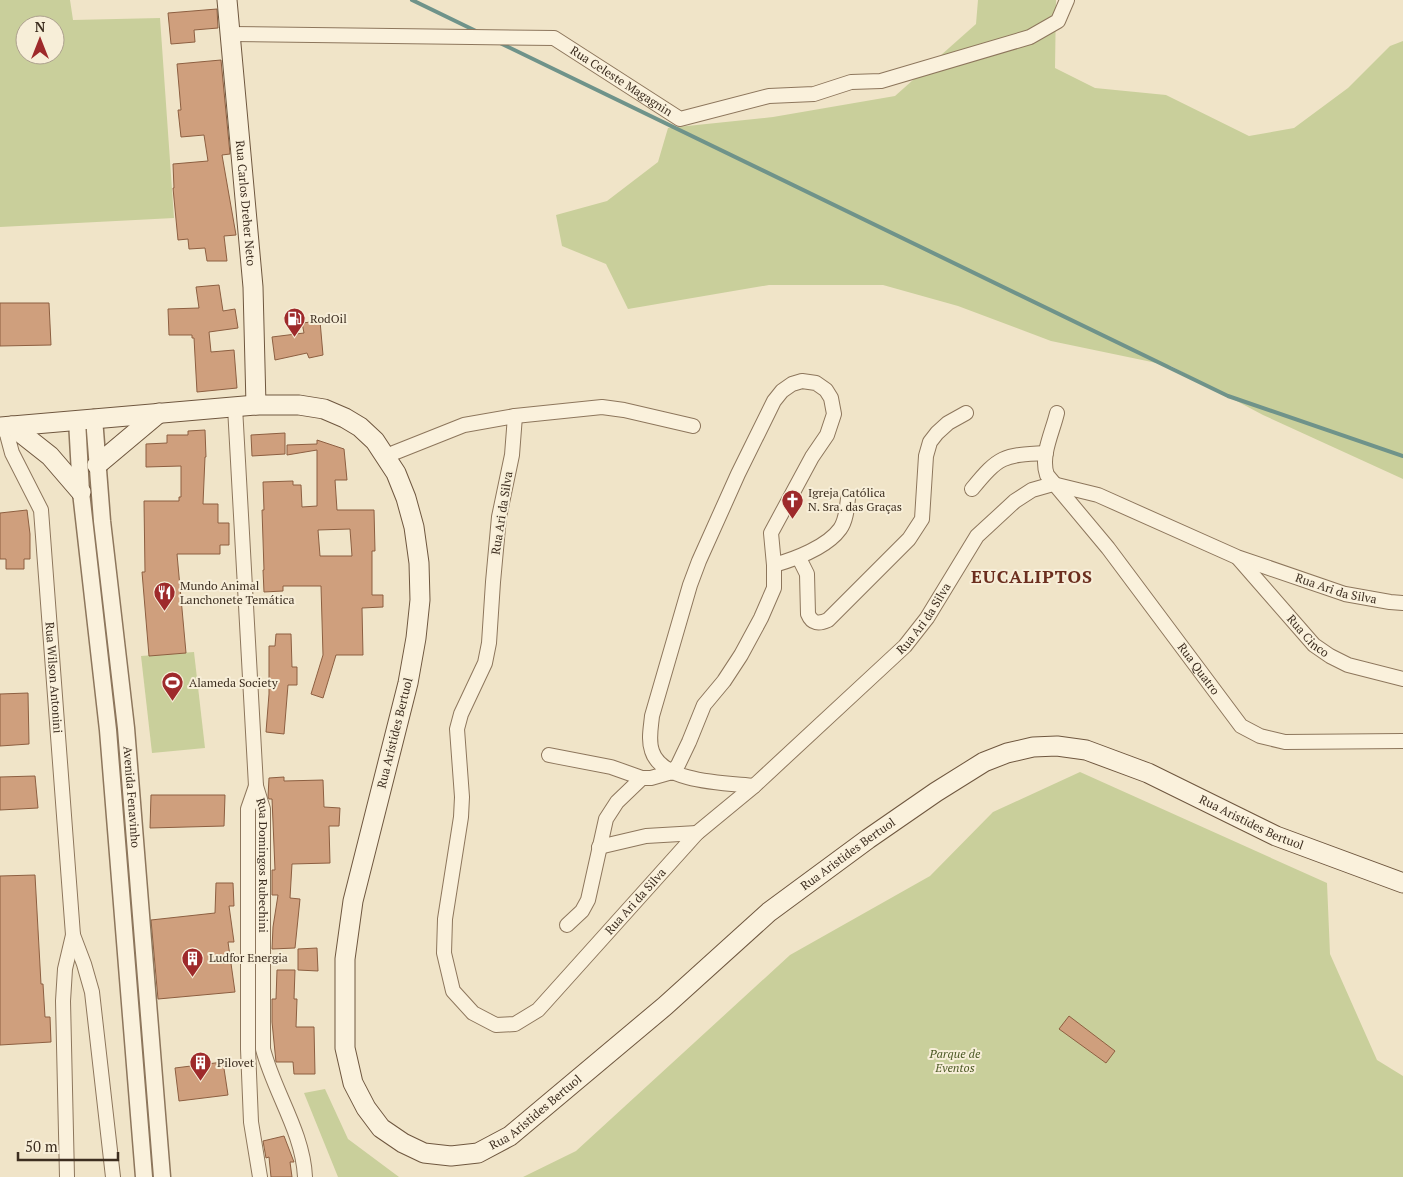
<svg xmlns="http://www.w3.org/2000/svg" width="1403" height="1177" viewBox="0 0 1403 1177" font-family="'PT Serif',serif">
  <rect width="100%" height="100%" fill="#f0e4c8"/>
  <!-- green -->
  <g fill="#c9cf9b" fill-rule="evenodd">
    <path d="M0 0H70L73 20 160 18 174 218 0 227ZM25 25H55V55H25Z"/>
    <path d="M978 0H1056L1055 68 1095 88 1166 95 1249 136 1294 128 1348 88 1390 46 1403 41V479L1263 415 1171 366 1051 341 958 306 883 285H769L628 309 606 264 562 246 556 215 607 201 658 162 668 128 773 117 895 96 976 24Z"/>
    <path d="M194 652 205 748 152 753 141 656Z"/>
    <path d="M1080 772 1327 883 1330 954 1377 1060 1403 1076V1177H523L576 1151 790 955 930 876 993 812Z"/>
    <path d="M325 1089 348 1139 399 1177H338L304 1093Z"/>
  </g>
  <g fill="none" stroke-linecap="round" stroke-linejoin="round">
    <!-- stream -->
    <g stroke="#6f938a" stroke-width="4">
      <path d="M412 0 478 32"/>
      <path d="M500 43 1228 396 1403 456"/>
    </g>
  </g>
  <!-- building -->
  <g fill="#cf9f7d" stroke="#8d5f41" fill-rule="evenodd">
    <path d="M217 9 218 28 194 30 195 42 171 44 168 13Z"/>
    <path d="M221 60 230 154 222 155 236 235 224 236 227 261H207L205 248 189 249 188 239 178 240 173 188H174L173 164 208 161 204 135 181 137 178 110H181L177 64Z"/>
    <path d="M219 285 223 311 235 309 238 328 209 332 211 352 234 350 237 388 197 392 194 338H192V335H169L168 309 199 308 196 287Z"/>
    <path d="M0 303H49L51 345 0 346Z"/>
    <path d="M320 321 323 355 309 358 307 353 275 360 272 337 304 333 302 323Z"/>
    <path d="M205 430 206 457H205L203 504H218V523H229V545H220V554H177L186 653 149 656 142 572H145L144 501H179V497H181V466L146 467V444L167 443V435H188V431Z"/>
    <path d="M285 433V454L252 456 251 435Z"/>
    <path d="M317 440 344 449 347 480H335L337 510H374L375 551H372V595H383V607L362 608 363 655H336L323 698 311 694 323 655 321 586H283V591L264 592 263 570H264L262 510H264L263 482 293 481V485H301L302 507 317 506V450L287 455V445L317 444ZM350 529 352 556H320L318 530Z"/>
    <path d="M27 510 30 534V559H24V569H6V559H0V513Z"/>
    <path d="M276 634H291L292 667H297V685H288L284 734 266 732 269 694V646H275Z"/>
    <path d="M28 693 29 744 0 746V694Z"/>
    <path d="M35 776 38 808 0 810V777Z"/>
    <path d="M284 777V781L323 780 324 807 340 808 339 826H329L330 863 292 864 290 898 300 899 295 948 272 949 273 927 278 895H272V870H275L273 822 272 799H269L268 797 269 778Z"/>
    <path d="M151 795H225L224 826 150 828Z"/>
    <path d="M35 875 41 984H43L45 1017H50L51 1042 0 1045V876Z"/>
    <path d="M216 883H233L234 906H229L234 942H228L235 992 158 999 151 920 215 913Z"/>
    <path d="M317 948 318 971 298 970V949Z"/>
    <path d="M277 970H295L294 999H297L296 1027H314L315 1074H294L293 1062H276L272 1022V999H276Z"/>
    <path d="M1069 1016 1115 1051 1106 1063 1059 1029Z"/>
    <path d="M223 1062 228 1095 179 1101 175 1068Z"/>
    <path d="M284 1136 294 1162H290L292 1177H271L269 1157 266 1158 263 1141Z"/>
  </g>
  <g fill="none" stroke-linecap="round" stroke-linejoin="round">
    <defs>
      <g id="minor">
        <path id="s1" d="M230 34 554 38 680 119 769 96 814 94 851 82 881 81 1030 37 1058 21 1067 0"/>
        <path id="s2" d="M235 407 256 786 263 809V1049C274 1092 303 1132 305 1177"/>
        <path id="s3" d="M1057 413C1053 431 1040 456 1047 475L1108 548 1241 726 1260 736 1285 742 1403 741"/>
        <path d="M515 416 602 407 624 410 693 426"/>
        <path id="s4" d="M5 427 12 453 41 510 73 935 84 964 92 992 113 1177"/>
        <path id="s5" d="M386 456 464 425 515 416 512 455 499 517 493 582 489 643 485 663 461 714 457 729 462 797 461 817 445 919 444 953 453 991 473 1013 496 1025 515 1024 538 1010 697 833 754 786 905 646 927 618 977 536 1015 501 1032 490 1053 484 1098 495 1237 557 1345 594 1390 602 1403 603"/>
        <path d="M972 489C999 456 1003 455 1046 453"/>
        <path d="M799 558 807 574 808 614C812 624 819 624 828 620L909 539 922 519 926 456 930 442 937 433 948 423 966 413"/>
        <path id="s6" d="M1238 558 1314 645 1330 656 1348 665 1403 679"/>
        <path d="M774 565C795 559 827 547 840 529 846 521 847 508 848 498"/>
        <path d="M549 755 611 767 642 778H651L672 772 678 765 689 742 704 705 724 681 741 655 761 618 774 588V565L771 533 812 457 827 435 834 414 831 398 826 390 816 383 802 381 792 384 782 391 774 401 738 474 699 561 690 585 652 716C651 727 648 740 652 751 662 783 726 783 754 786"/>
        <path d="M256 786 248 809V1049L251 1122 260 1177"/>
        <path d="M599 847 646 836 697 833"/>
        <path d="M567 925 582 911 588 900 606 819 617 802 642 778"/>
        <path d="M67 1177 63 1001 65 969 73 935"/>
      </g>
      <g id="tertiary">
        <path id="s7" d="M94 418 102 521 126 728 162 1177"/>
        <path d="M77 420 81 492 108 730 144 1177"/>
      </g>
      <g id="secondary">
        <path id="s8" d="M227 0 253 287 256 405"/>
        <path d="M12 426 50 456 81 492"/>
        <path id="s9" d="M0 427 256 405H299L324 409 345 418 360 427 375 441 396 473 406 498 414 527 419 563 420 600 416 638 408 683 353 901 345 959V1048L353 1083 366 1108 381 1128 403 1143 424 1153 451 1156 478 1153 510 1136 665 1006 769 912 868 839 936 792 984 762 1007 753 1033 747 1057 746 1086 750 1148 773 1276 836 1403 883"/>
        <path d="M97 465 159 413"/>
      </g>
    </defs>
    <!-- minor casing -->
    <use href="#minor" stroke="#8d765c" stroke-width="16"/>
    <!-- tertiary casing -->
    <use href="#tertiary" stroke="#8d765c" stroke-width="19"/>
    <!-- secondary casing -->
    <use href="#secondary" stroke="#6f573f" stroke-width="21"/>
    <!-- minor -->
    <use href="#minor" stroke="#faf1dc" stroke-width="14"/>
    <!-- tertiary -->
    <use href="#tertiary" stroke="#faf1dc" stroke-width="16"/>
    <!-- secondary -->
    <use href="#secondary" stroke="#faf1dc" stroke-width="19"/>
  </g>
  <!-- icons -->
  <defs>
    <symbol id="fuel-pin" viewBox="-11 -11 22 30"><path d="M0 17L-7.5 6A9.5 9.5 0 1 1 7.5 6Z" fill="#9e2a2b" stroke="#f7eed8"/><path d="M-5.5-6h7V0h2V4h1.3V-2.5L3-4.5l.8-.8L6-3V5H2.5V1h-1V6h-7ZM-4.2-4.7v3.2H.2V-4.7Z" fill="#fff"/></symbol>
    <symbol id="church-pin" viewBox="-11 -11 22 30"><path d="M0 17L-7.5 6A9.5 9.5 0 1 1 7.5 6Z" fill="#9e2a2b" stroke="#f7eed8"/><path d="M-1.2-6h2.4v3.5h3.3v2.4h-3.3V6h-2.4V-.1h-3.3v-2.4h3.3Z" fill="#fff"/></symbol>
    <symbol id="restaurant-pin" viewBox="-11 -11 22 30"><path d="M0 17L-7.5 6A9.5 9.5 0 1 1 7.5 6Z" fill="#9e2a2b" stroke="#f7eed8"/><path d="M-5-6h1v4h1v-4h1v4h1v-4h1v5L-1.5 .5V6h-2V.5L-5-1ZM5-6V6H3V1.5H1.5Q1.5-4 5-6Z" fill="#fff"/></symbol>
    <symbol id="stadium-pin" viewBox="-11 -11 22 30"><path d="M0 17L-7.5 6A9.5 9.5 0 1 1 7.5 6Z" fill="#9e2a2b" stroke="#f7eed8"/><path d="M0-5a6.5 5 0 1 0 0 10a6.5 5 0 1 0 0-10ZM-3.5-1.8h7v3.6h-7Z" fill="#fff"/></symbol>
    <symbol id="building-pin" viewBox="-11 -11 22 30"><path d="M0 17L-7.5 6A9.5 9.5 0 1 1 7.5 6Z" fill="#9e2a2b" stroke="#f7eed8"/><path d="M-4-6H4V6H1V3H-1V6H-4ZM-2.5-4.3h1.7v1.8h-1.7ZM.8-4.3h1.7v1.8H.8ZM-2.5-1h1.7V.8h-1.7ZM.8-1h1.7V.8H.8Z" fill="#fff"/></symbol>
  </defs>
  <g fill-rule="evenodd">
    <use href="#fuel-pin" x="282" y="306" width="25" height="34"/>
    <use href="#church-pin" x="780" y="488" width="25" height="34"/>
    <use href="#restaurant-pin" x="152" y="580" width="25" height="34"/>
    <use href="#stadium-pin" x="160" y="670" width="25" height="34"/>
    <use href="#building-pin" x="180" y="946" width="25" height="34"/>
    <use href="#building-pin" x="188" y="1050" width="25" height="34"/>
  </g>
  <g text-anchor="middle" stroke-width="4" stroke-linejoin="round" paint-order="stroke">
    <!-- street labels -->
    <g font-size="12" fill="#3d2e20" stroke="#f7eed8">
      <text dy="4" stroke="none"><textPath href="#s1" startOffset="404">Rua Celeste Magagnin</textPath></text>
      <text dy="4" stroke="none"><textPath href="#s8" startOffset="204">Rua Carlos Dreher Neto</textPath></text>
      <text transform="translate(502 513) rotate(-81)" y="4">Rua Ari da Silva</text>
      <text dy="4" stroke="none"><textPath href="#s5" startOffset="1869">Rua Ari da Silva</textPath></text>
      <text dy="4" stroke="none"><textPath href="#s5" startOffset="1374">Rua Ari da Silva</textPath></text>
      <text dy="4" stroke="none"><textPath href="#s6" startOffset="105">Rua Cinco</textPath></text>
      <text dy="4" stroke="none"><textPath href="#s3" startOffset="310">Rua Quatro</textPath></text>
      <text dy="4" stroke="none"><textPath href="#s4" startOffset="259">Rua Wilson Antonini</textPath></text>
      <text transform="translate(395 733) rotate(-76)" y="4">Rua Aristides Bertuol</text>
      <text dy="4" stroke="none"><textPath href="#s7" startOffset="381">Avenida Fenavinho</textPath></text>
      <text dy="4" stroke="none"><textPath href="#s9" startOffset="2131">Rua Aristides Bertuol</textPath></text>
      <text dy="4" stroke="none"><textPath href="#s9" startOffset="1681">Rua Aristides Bertuol</textPath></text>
      <text dy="4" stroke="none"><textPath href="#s2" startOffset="460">Rua Domingos Rubechini</textPath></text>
      <text dy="4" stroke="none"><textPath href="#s5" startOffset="969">Rua Ari da Silva</textPath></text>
      <text dy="4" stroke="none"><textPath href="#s9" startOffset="1275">Rua Aristides Bertuol</textPath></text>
    </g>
    <!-- poi labels -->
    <g font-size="12" fill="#3d2e20" stroke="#f7eed8" text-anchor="start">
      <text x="310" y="323">RodOil</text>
      <text x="808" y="497">Igreja Católica<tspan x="808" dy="14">N. Sra. das Graças</tspan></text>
      <text x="180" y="590">Mundo Animal<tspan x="180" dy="14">Lanchonete Temática</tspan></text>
      <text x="189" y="687">Alameda Society</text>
      <text x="209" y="962">Ludfor Energia</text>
      <text x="217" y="1067">Pilovet</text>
    </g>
    <!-- park labels -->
    <g font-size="12" font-style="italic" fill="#4d5a26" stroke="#f7eed8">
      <text x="955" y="1058">Parque de<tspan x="955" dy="14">Eventos</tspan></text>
    </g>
    <!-- district labels -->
    <g font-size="18" font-weight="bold" letter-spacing="1" fill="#6b2e1e" stroke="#f7eed8">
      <text x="1032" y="583">EUCALIPTOS</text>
    </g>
  </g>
  <!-- north arrow -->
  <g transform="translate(40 40)"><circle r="24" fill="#f7eed8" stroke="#ada18e"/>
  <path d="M0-4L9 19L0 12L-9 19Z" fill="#9e2a2b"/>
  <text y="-8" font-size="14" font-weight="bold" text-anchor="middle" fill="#3d2e20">N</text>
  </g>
  <!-- scale -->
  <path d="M18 1152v8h100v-8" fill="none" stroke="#3d2e20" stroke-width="2.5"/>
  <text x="25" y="1152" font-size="15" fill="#3d2e20" stroke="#f7eed8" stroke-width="4" paint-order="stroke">50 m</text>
</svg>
